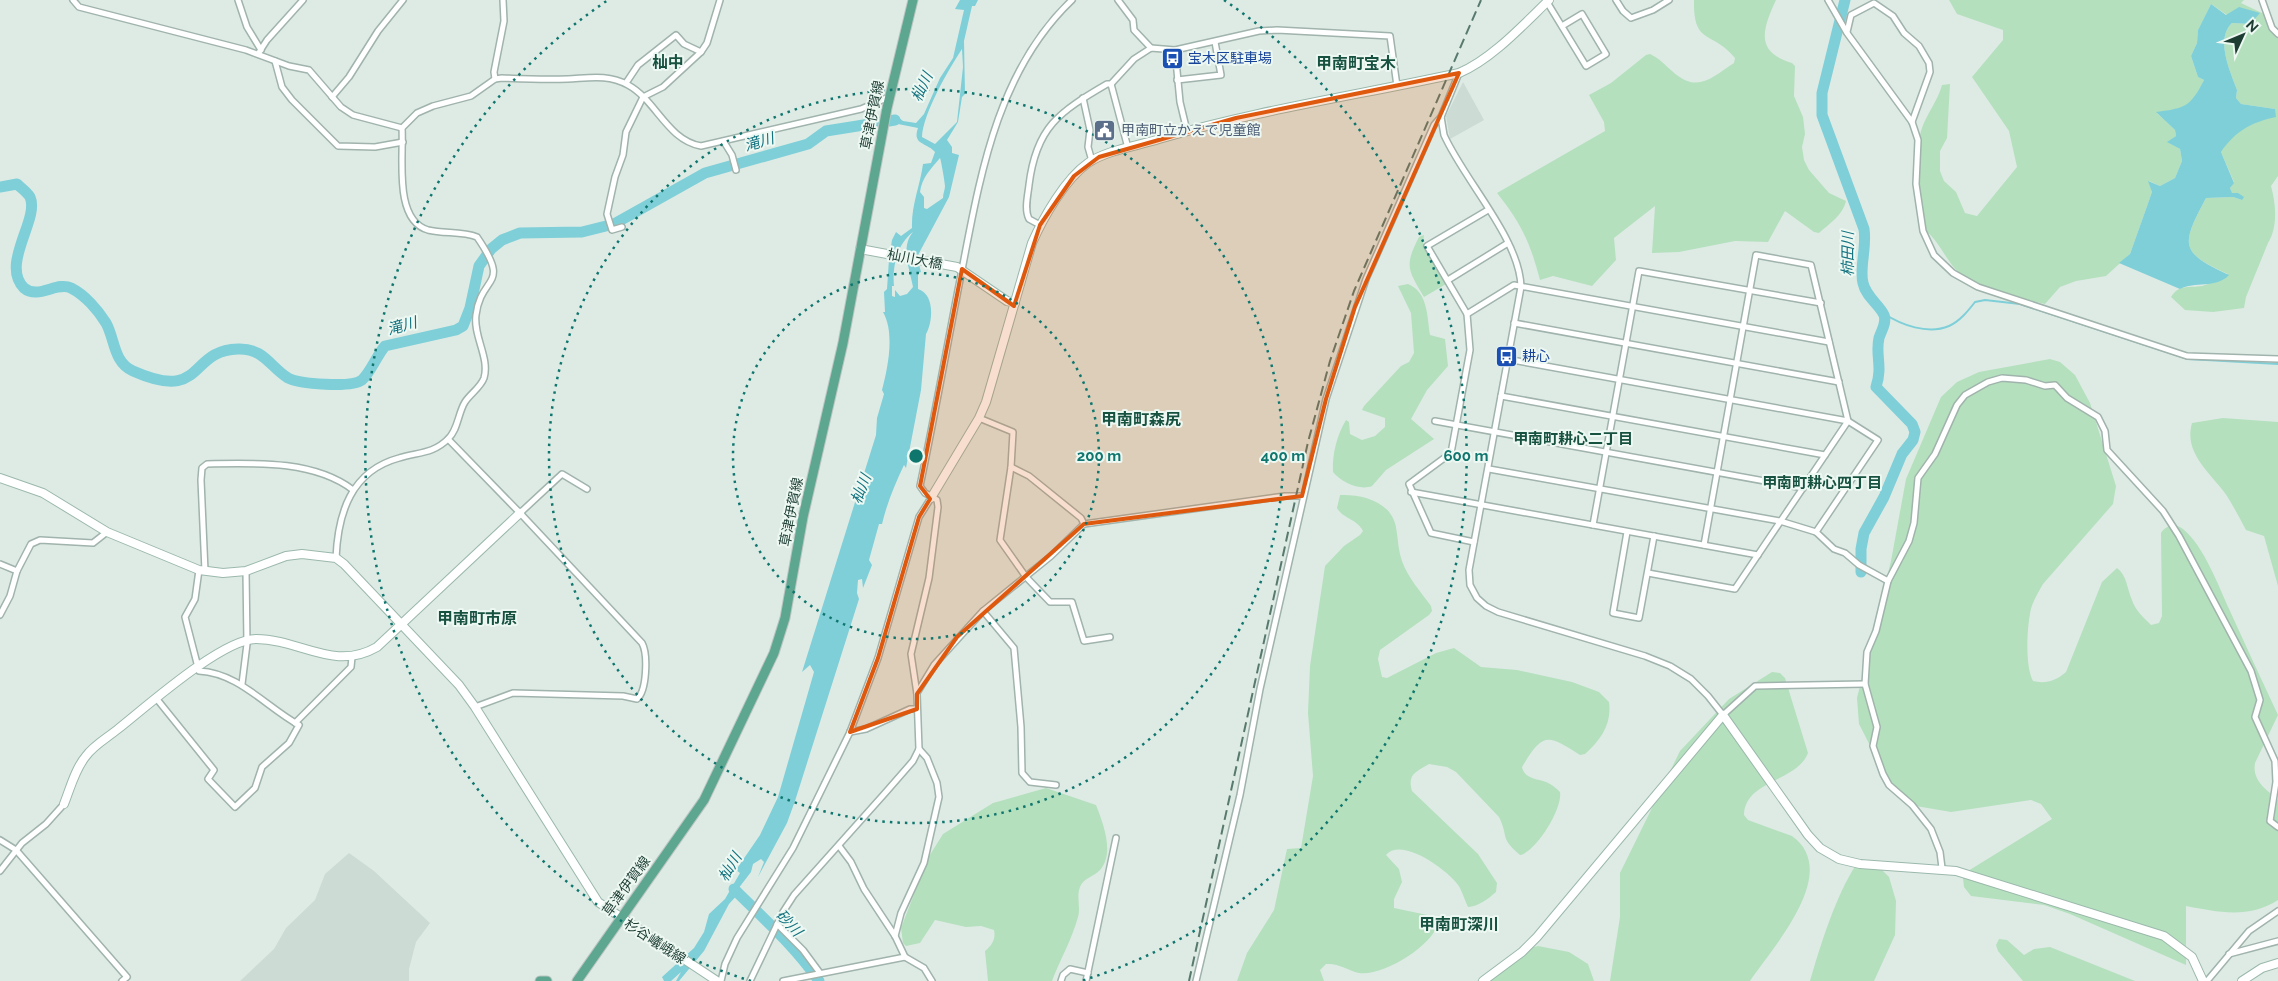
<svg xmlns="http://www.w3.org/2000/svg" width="2278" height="981" viewBox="0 0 2278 981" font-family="Raleway,'Noto Sans JP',sans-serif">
  <rect width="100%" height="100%" fill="#deebe5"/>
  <!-- built -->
  <g fill="#ccdbd3">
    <path d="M1463 82 1484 120 1450 139 1446 116Z"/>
    <path d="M349 853 374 871 430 923 416 942 409 969V981H240L274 949 286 928 315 900 325 874Z"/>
  </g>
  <!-- green -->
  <g fill="#b4e0bd">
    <path d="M1694 0H1776C1763 28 1754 52 1792 63L1795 66 1794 96 1803 117 1805 134 1802 147 1804 160 1809 170 1829 193 1846 201C1843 215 1829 224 1819 233L1814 232 1785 211 1768 242 1735 241 1679 252 1652 253 1655 206 1614 238 1616 260 1592 286 1553 276 1540 280C1530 242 1521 223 1497 193L1605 131 1604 122 1589 95 1611 83 1646 55 1650 54C1659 58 1665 65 1672 71 1697 94 1711 78 1734 63L1735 58C1712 30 1693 46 1694 0Z"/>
    <path d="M1949 0H2244L2241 3 2264 14 2272 32 2278 38V176L2271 186C2276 204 2278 227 2268 243L2246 297 2244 308 2213 312 2185 310 2171 297C2179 284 2189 288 2202 286 2211 284 2220 278 2228 274 2178 252 2182 244 2206 198L2233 197 2242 200 2238 193 2232 194 2230 188 2234 182 2221 152 2231 136 2275 109 2241 104 2236 98 2237 90C2230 71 2215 39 2232 23L2250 24 2227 15 2211 4 2198 30 2197 43 2191 56 2198 77 2204 80C2188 111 2189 106 2157 113L2175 130 2176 136 2168 142 2180 149 2182 161 2175 178 2160 186 2149 181 2152 192 2130 254 2106 276 2076 281 2060 287 2045 304C2021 298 1981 291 1962 275 1947 264 1941 243 1926 231 1921 202 1912 159 1921 131 1926 114 1938 101 1942 85L1950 84 1947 138 1940 151V171L1944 181 1956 192 1965 213 1977 216 2017 167 2009 131 1972 77 2003 40V30L1957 14Z"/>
    <path d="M1424 235 1423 243 1446 284 1424 297C1408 270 1404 266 1419 237Z"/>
    <path d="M1408 284C1428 292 1427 316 1430 335L1445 339 1448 366 1427 390 1411 419 1434 439 1386 470 1372 486C1360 491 1341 482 1333 472 1332 454 1337 435 1346 420L1349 422 1350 434 1362 440 1375 436 1385 427V418L1362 410 1364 406 1401 366 1409 362 1414 353 1411 313 1398 286Z"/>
    <path d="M2050 359 2060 362 2075 375 2090 403 2116 486 2113 504 2043 584C2038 593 2031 604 2030 614 2027 630 2025 666 2033 681 2045 684 2056 681 2066 672L2102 582 2117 568C2127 575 2127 589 2132 600 2135 610 2144 618 2151 625L2159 623 2162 616 2161 533C2166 525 2175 523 2183 529 2204 546 2219 587 2230 611 2246 646 2262 681 2278 715L2255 763C2252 781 2266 789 2278 800V900C2249 919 2217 912 2186 906V965L2070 914 2044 905 1971 896 1964 887 1963 878 1968 871 2052 819 2041 804 2031 800 1951 812 1910 805 1895 790 1881 767 1859 724 1857 698 1891 561 1906 479 1941 397 1957 382 1979 372Z"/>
    <path d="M2223 418 2278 422V586L2264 536 2246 530C2240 519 2234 507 2227 496 2212 474 2183 454 2192 423Z"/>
    <path d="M1340 495C1361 494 1391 501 1396 527 1398 538 1398 549 1402 561 1408 578 1421 592 1431 606L1432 611 1429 615 1380 650 1378 659 1382 677 1387 678 1436 653 1454 648 1481 667 1517 670 1572 682 1599 692 1609 702C1612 724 1601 740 1585 754L1580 755C1547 734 1543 732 1522 767 1525 781 1540 778 1550 784 1554 786 1557 789 1560 792 1563 808 1536 852 1520 855 1499 837 1509 837 1499 817L1456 772 1447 767 1429 764C1416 772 1407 774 1412 791L1478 854 1497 883 1496 892C1489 898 1478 907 1468 907 1465 901 1463 894 1460 888 1451 872 1402 836 1386 855L1399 869 1402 882 1394 899V908L1432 916 1438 924C1432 946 1382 977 1359 973 1347 970 1339 963 1326 964L1320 970 1324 981H1237L1247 953 1274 910 1287 849 1301 848 1313 776 1308 713 1310 666 1325 566 1344 546 1360 535 1363 531C1357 519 1342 518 1337 508Z"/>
    <path d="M1772 672 1780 673 1785 678 1808 753C1797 782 1745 780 1744 815L1748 820 1792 836C1842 872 1773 947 1750 981H1610L1620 917V873L1680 751 1729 699Z"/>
    <path d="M1046 788 1096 805C1103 823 1115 853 1100 870 1094 877 1083 878 1080 887 1076 897 1081 907 1078 917 1072 939 1060 960 1052 981H988L985 951C992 945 996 939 994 930L981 926 966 927 935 920 920 943 906 946 903 943 901 928 928 858 943 834 993 803Z"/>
    <path d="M1856 865 1881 869 1889 877 1896 901 1895 935 1874 981H1810C1820 946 1836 895 1856 865Z"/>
    <path d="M1999 939 2007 940 2024 955 2034 949 2050 947 2135 981H2023L1998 951 1996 945Z"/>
    <path d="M1538 946 1569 952 1588 964 1594 981H1477L1526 949Z"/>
  </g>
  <!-- water -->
  <g fill="#7fcfd8" fill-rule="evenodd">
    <path d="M960 0H978L975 6H972L964 41 965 94 962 97 958 122 947 140 952 147V153L959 155 949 197 917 257 921 272 918 273V289C935 294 933 322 926 334L921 390 906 468 904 465C895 484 887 503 882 524H879L869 560 872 565 863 588 862 579 858 580 857 593 859 599 795 801 787 823 758 877 764 862 761 859 753 864 751 872 738 889 740 892 729 904 704 951 679 981H676L681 972 671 981H664L662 977 694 948 704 932 709 914 725 899 740 873 736 870 760 835 778 797 814 672 810 665 802 672 876 435 877 418 884 394 882 390C888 367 895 333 883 312H885L884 292 887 289 889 259 892 240 896 232 901 236 912 228C911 206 920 186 923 164L931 163 935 152C926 142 912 145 918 128L898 124 894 121 877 125 881 120 898 117 903 121 916 123 924 114 940 78 953 58 964 10 955 9ZM962 49 963 67 957 122 935 144 922 137C923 113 949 69 962 49ZM940 158C941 160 945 183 945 186 945 190 943 193 943 198L927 209 924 208V197L920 192C922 177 931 169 940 158ZM913 232C900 247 910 270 913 287L907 294 900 296 895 290V297L892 296V286H894C892 267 897 244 913 232Z"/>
    <path d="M2211 4 2226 15 2239 7 2260 13 2250 24 2232 23C2215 39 2230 71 2237 90L2236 98 2241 104 2275 109 2276 117C2252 122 2235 131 2221 152L2234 183 2230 188 2232 193H2238L2244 197 2242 200 2233 197 2206 198C2181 245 2179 252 2229 275 2216 289 2194 281 2180 289L2119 263 2130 254 2146 209 2152 192 2148 181 2160 186 2175 178 2182 161 2180 149 2167 142 2176 136 2175 130 2156 112C2186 108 2190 107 2204 80L2198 77 2191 56 2197 43 2198 30Z"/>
  </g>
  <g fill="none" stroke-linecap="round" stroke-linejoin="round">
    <!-- stream -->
    <path stroke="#7fcfd8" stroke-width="2" d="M1883 313C1901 325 1928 335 1949 326 1960 321 1968 311 1975 302L1985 300 2020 304 2188 359 2278 364"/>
    <!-- river -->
    <g stroke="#7fcfd8" stroke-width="11">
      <path d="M1845 0 1822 93V115L1864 229C1867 248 1859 268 1863 283 1866 297 1879 304 1884 315 1887 323 1881 331 1879 338 1875 355 1883 366 1876 387L1912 424 1915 432 1913 440 1902 454 1884 497 1864 533 1861 549V572"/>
      <path d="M0 187 17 184C21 188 27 192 30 197 40 219 0 264 24 288 38 300 57 281 71 288 85 295 98 310 106 323 115 339 113 362 133 371 205 403 188 350 238 349 264 348 270 367 288 378 299 384 352 388 362 380 371 372 377 355 385 346L456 330 463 326 470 308 479 266 491 249 502 240 520 233 582 232 614 224 705 173 808 144 826 131 895 120"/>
      <path d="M734 889C764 919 795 946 819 981"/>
    </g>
    <defs>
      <g id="street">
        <path d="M73 0 79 7 246 50 289 66 309 70 341 107 353 115 402 128"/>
        <path d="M238 0 247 27 261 50"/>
        <path d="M1118 0 1133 20 1134 30 1151 48"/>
        <path d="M1616 0 1623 11 1631 18 1653 10 1669 0"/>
        <path d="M1828 0 1847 33 1912 122 1918 140 1916 184 1923 231 1934 255 1953 273 1978 287 2187 356 2278 359"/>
        <path d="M2262 0 2272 28 2278 34"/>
        <path d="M1547 2 1586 66 1606 54 1582 14 1562 26"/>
        <path d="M1847 32 1851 15 1874 3 1893 16 1904 33 1919 46 1929 63 1930 72 1912 122"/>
        <path d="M1175 50 1180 102 1187 131"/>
        <path d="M258 54 267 40 303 0"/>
        <path d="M275 61 282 87 292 100 338 146 375 147 403 142"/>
        <path d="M1459 73 1441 117 1444 135C1464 180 1520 239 1521 287L1469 570 1470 585 1477 598 1486 606 1498 612 1645 656 1670 666 1691 679 1708 696 1723 715 1755 686 1865 684"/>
        <path d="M495 79 494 72 504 21 503 0"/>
        <path d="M1177 80 1221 75 1215 42"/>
        <path d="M626 83 638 65 676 35 684 44 701 52"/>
        <path d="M1111 84 1128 148"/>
        <path d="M332 97 349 77 378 31 403 0"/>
        <path d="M1083 98 1090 130 1088 147 1092 161"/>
        <path d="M724 142 732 155 736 170"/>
        <path d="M1040 225 1029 219C1024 209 1028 195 1029 185 1036 127 1059 112 1107 84H1111L1134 59 1151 48 1175 50 1259 31 1277 30 1390 36 1397 86"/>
        <path d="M622 227 612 230 607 214 615 177 623 155 626 132 643 97 663 87 701 52 707 43 720 0"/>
        <path d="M1448 280 1508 243"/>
        <path d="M1467 314 1514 285 1829 342"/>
        <path d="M1514 323 1839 382"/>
        <path d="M1501 396 1825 455"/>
        <path d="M979 418 1013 432 1011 467 1000 540 1026 577 1050 602H1072L1084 641 1110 637"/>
        <path d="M1435 421 1803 488"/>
        <path d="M448 439 520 513 562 474 587 489"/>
        <path d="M1011 467 1029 476 1081 518 1084 524"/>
        <path d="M1489 469 1780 521 1816 532 1878 440 1848 421 1507 359"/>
        <path d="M1411 492 1758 555"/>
        <path d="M1593 525 1639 271 1821 303"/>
        <path d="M1627 532 1613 613 1639 618 1654 536"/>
        <path d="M1816 532 1834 549 1845 553 1859 565 1888 581"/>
        <path d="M1474 542 1431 533 1409 484 1451 453 1470 350 1467 314 1427 246 1488 210"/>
        <path d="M336 558C338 513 351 471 399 458 418 452 433 454 448 439 458 430 458 413 465 402 470 394 481 387 484 378 490 358 473 336 476 315 481 274 512 288 477 237 462 231 444 234 428 230 393 220 404 155 402 128L417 113 433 106 471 96 495 79 502 78C523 79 546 80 568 79 589 78 608 74 628 85 656 100 667 140 701 146L861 109 889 97"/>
        <path d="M0 564 17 571"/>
        <path d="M205 571 201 480 202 468 207 464C254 463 314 460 353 490"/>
        <path d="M1648 573 1735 589 1848 421 1811 265 1756 255 1704 545"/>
        <path d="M983 611 1014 648 1021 727 1022 773 1030 782 1056 785"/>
        <path d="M0 615 10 596 17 571 31 544 40 540 93 543 107 532"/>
        <path d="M242 684 247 644 246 571"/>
        <path d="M917 693 934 665 983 611 1051 556 1084 524 1285 496H1302"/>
        <path d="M156 698 214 770 208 779 235 807 255 788 262 767 289 743 299 725C266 707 239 673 199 671L185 617 195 599 199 570"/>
        <path d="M475 707 513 693 623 696 637 699C647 691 648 654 642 643L520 513"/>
        <path d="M295 723 351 667 352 657"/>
        <path d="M850 732 866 729 910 709H917"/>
        <path d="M0 840 16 850 127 977 122 981"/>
        <path d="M839 846 851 862 864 889 895 936 905 957 924 968 932 981"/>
        <path d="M1942 868 1940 852 1931 829 1912 805 1889 785 1883 774 1873 746 1877 727 1865 684 1867 652 1876 631 1888 581 1909 541 1914 523 1918 478 1935 454 1957 405 1965 395 1988 382 2002 378 2026 380 2045 386 2055 385 2067 398 2098 417 2105 431 2107 450 2163 511 2179 536 2251 671 2260 700 2255 717 2275 761 2276 782 2270 821 2278 827"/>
        <path d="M0 871 22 843 46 824 64 804"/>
        <path d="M777 924 803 950 820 973"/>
        <path d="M895 936 901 913 924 863 939 797 937 783 927 758 919 749"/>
        <path d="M2229 954 2278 941"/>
        <path d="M721 981 725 964 737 938 793 848 850 732 878 658 919 517 931 498"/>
        <path d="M750 981 783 912 794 895 886 792 913 761 919 749 917 694 911 654 929 578 938 507 937 500 925 493 920 486C934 419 946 352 959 285 979 184 994 74 1072 0"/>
        <path d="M783 981 905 957"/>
        <path d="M1061 981 1063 975 1070 969 1088 973"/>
        <path d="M1086 981 1116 838"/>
        <path d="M1196 981 1240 795 1260 689 1326 399 1366 279 1434 125 1441 117"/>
        <path d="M2207 981 2249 931 2278 911"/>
      </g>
      <g id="secondary">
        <path d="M860 249 957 267 1007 301 1015 303"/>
        <path d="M0 478 43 493 107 532 199 570 223 573 246 571 286 556 302 554 336 558 344 564 459 685 475 707 598 902 717 981"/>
        <path d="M931 498 979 418 986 402 1032 243C1043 218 1065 179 1088 163 1107 150 1137 146 1159 139 1258 110 1359 95 1459 73 1491 60 1524 24 1549 0"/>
        <path d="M64 804C70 789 75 769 86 756 94 745 107 738 118 729 146 707 222 639 256 639 300 639 334 672 377 647L520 513"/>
        <path d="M1483 981 1522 952 1537 937 1723 715 1808 835 1820 848 1839 859 1860 864 1956 871 2164 936 2192 957 2203 981"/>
        <path d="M2242 981 2262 968 2278 963"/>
      </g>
      <g id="primary">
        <path d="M540 981H547"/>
        <path d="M577 981 704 800 774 653 785 618 803 517 843 343 887 108 913 0"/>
      </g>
    </defs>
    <!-- street casing -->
    <use href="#street" stroke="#a0b3ac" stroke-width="8"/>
    <!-- secondary casing -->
    <use href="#secondary" stroke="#9bb8ac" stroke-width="10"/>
    <!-- primary casing -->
    <use href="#primary" stroke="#bbc5c2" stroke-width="11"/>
    <!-- street -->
    <use href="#street" stroke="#fff" stroke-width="5"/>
    <!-- secondary -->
    <use href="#secondary" stroke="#fff" stroke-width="8"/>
    <!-- primary -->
    <use href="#primary" stroke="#5da68f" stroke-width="9"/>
    <!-- rail -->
    <path stroke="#57796e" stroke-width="2" stroke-dasharray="10 5" stroke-linecap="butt" d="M1189 981 1308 442 1330 361 1354 291 1481 0"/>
  </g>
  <!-- marked area -->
  <path fill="#de580e" fill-opacity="0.2" stroke="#de580e" stroke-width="4" stroke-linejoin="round" d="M1459 73 1355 307 1326 399 1302 496 1084 524 957 637 917 694V709L850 732 878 658 919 517 930 499 920 486 962 269 1014 306 1040 225 1074 176 1099 157 1236 118Z"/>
  <!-- distance rings -->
  <g fill="none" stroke="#0f766e" stroke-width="2.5" stroke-dasharray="2.5 5">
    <circle cx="916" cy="456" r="183"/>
    <circle cx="916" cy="456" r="367"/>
    <path d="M751 981A550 550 0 0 1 608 0M1224 0A550 550 0 0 1 1081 981"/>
  </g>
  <!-- icons -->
  <defs>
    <symbol id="bus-square" viewBox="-11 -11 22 22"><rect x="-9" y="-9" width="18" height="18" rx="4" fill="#1a4fb4" stroke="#eef8f3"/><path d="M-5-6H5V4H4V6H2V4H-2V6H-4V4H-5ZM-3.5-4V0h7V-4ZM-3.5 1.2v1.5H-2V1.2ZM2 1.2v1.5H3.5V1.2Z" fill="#fff"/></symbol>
    <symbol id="civic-square" viewBox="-11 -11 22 22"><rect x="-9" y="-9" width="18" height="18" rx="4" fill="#5c6f8a" stroke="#eef8f3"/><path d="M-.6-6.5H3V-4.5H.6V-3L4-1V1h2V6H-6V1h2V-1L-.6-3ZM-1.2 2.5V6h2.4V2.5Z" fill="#fff"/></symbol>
  </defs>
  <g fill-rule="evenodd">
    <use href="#bus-square" x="1160" y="46" width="25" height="25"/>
    <use href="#civic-square" x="1092" y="118" width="25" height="25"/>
    <use href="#bus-square" x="1494" y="344" width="25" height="25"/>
  </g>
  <g text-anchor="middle" stroke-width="4" stroke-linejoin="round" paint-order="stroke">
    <!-- transit labels -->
    <g font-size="14" fill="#164399" stroke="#eef8f3" text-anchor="start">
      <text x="1188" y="63">宝木区駐車場</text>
      <text x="1522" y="361">耕心</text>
    </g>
    <!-- street labels -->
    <g font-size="14" fill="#1d3d33" stroke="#eef8f3">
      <text transform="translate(872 115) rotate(-79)" y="5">草津伊賀線</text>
      <text transform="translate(915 259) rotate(11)" y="5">杣川大橋</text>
      <text transform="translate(791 512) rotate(-79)" y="5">草津伊賀線</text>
      <text transform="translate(626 886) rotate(-54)" y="5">草津伊賀線</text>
      <text transform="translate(655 941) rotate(33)" y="5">杉谷嶬峨線</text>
    </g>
    <!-- service labels -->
    <g font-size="14" fill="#4e5e75" stroke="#eef8f3" text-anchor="start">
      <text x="1121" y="135">甲南町立かえで児童館</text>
    </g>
    <!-- water labels -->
    <g font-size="15" font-style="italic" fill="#12727f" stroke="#eef8f3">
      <text transform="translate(922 87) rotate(-65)" y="5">杣川</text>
      <text transform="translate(759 142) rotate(-16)" y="5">滝川</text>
      <text transform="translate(1848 254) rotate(-90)" y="5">柿田川</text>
      <text transform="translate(402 326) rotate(-15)" y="5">滝川</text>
      <text transform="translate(861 489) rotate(-69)" y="5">杣川</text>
      <text transform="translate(730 867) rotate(-59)" y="5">杣川</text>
      <text transform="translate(789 923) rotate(47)" y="5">砂川</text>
    </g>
    <!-- neighbourhood labels -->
    <g font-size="15" font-weight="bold" fill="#175140" stroke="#eef8f3">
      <text x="1573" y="444">甲南町耕心二丁目</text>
      <text x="1822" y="488">甲南町耕心四丁目</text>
    </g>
    <!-- quarter labels -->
    <g font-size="16" font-weight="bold" fill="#175140" stroke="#eef8f3">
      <text x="668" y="68">杣中</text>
      <text x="1356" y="69">甲南町宝木</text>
      <text x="1141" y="425">甲南町森尻</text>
      <text x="477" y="624">甲南町市原</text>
      <text x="1459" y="930">甲南町深川</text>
    </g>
  </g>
  <circle cx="916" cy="456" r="8" fill="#0f766e" stroke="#eef8f3" stroke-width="2.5"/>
  <g font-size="15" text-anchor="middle" font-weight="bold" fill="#0f766e" stroke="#eef8f3" stroke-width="4" stroke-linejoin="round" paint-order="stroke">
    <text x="1099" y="461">200 m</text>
    <text x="1283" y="461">400 m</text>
    <text x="1466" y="461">600 m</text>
  </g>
  <!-- north arrow -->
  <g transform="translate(2243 35) rotate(46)" stroke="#eef8f3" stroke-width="4" paint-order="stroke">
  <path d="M0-4L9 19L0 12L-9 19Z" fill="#1d3d33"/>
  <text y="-8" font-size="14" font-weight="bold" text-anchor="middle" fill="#1d3d33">N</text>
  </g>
</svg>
